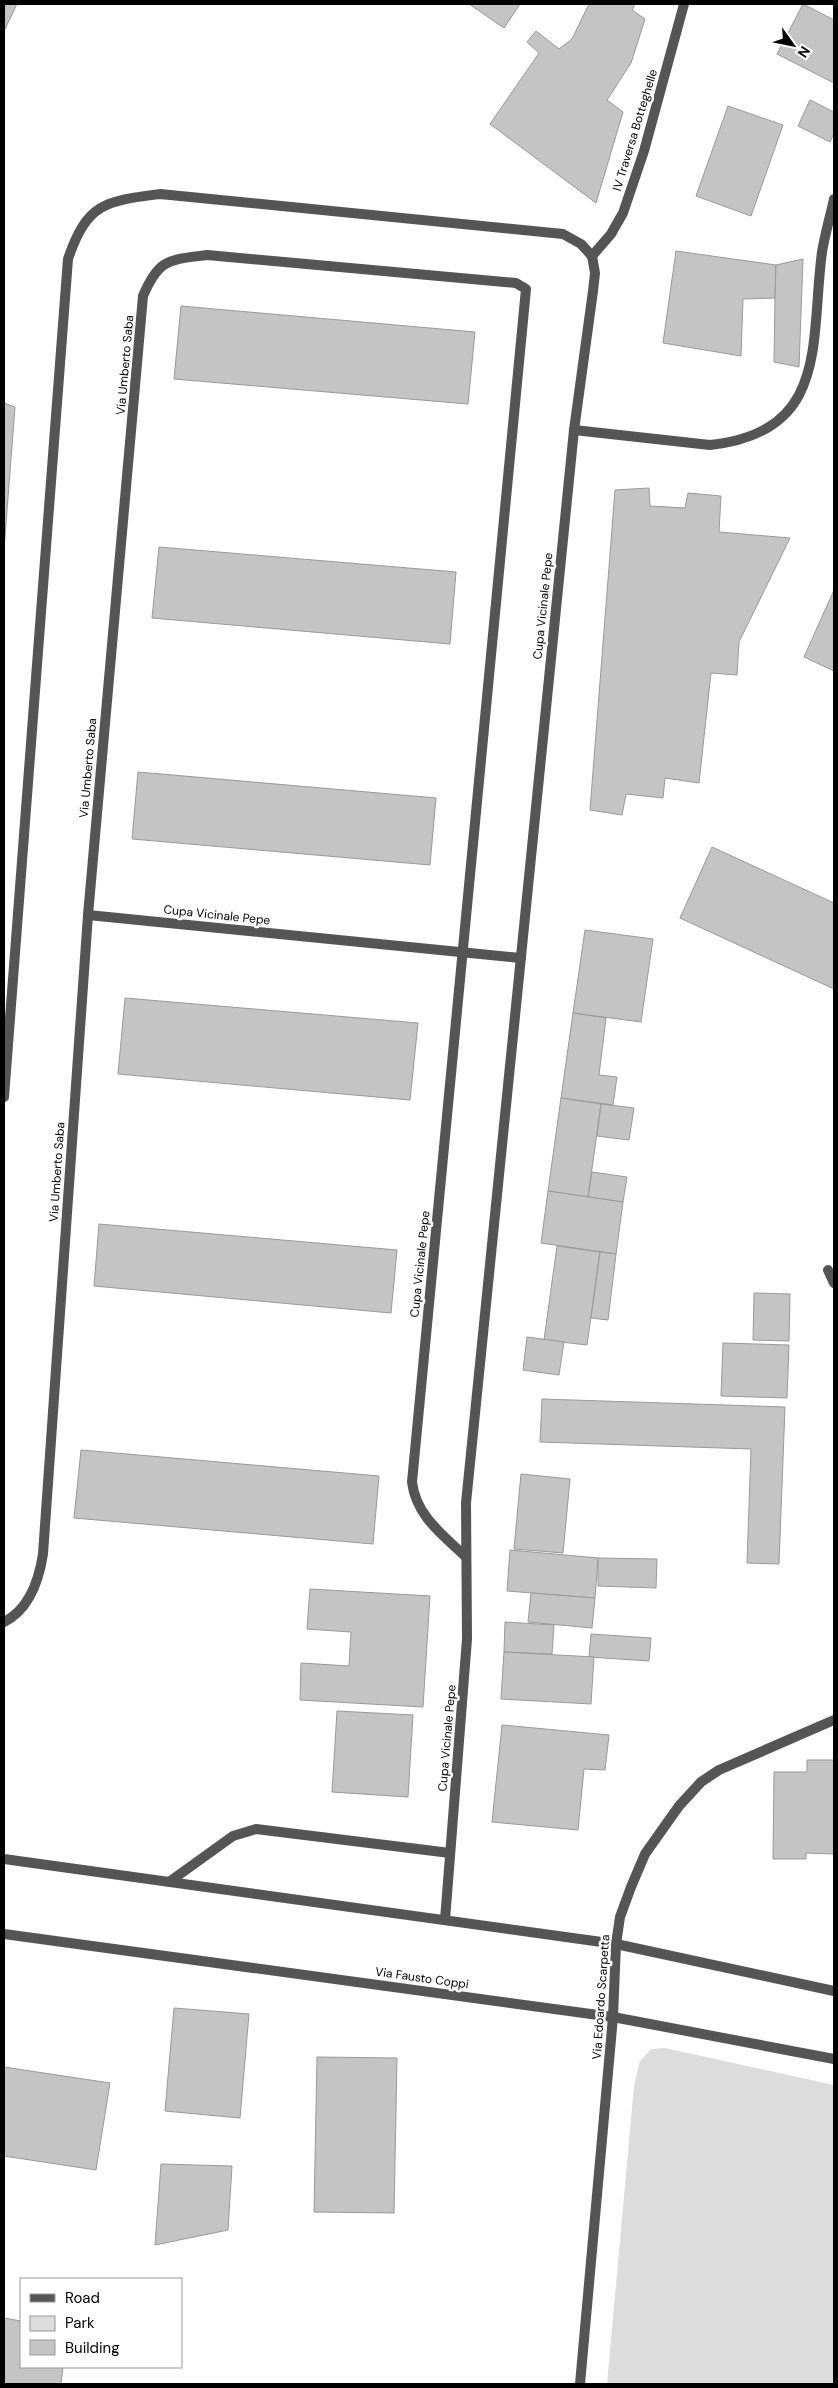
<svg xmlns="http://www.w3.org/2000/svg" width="838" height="2388" viewBox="0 0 838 2388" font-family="'DM Sans',sans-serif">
  <rect width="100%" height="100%" fill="#fff"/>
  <!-- green -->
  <path fill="#dcdcdc" d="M665 2048 834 2085V2384H607L634 2086 640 2061 651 2049Z"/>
  <!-- building -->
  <g fill="#c4c4c4" stroke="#999">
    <path d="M4 4H17L4 31Z"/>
    <path d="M469 4H520L504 28Z"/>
    <path d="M589 4H635L632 10 645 19 631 63 607 100 623 112 596 203 490 124 539 53 527 42 536 31 559 49 572 39Z"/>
    <path d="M803 4 834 20V83L777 54Z"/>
    <path d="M810 100 834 112V133L830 142 798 126Z"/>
    <path d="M728 106 783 125 751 216 696 196Z"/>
    <path d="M676 251 776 265 775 298 743 299 741 356 663 343Z"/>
    <path d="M803 259 799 367 774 362 775 298 776 265Z"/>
    <path d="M181 306 475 332 468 404 174 379Z"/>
    <path d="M4 403 15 407 4 550Z"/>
    <path d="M649 488 650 506 685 508 688 493 721 496 719 532 790 538 739 642 737 675 711 673 699 783 665 778 663 798 626 794 622 815 590 810 615 490Z"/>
    <path d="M159 547 456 572 450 644 152 618Z"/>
    <path d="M834 590V671L804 657Z"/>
    <path d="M138 772 436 798 430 865 132 839Z"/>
    <path d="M712 847 834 903V989L680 918Z"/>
    <path d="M585 930 653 939 641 1022 573 1013Z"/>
    <path d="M125 998 418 1023 410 1100 118 1074Z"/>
    <path d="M573 1013 606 1018 599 1075 617 1077 613 1105 561 1098Z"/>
    <path d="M561 1098 601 1104 588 1197 548 1191Z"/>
    <path d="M601 1104 634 1108 629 1140 597 1136Z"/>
    <path d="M592 1172 627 1177 623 1202 588 1197Z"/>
    <path d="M548 1191 623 1202 616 1254 541 1243Z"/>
    <path d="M99 1224 397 1250 391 1313 94 1286Z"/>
    <path d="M557 1246 600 1252 587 1345 544 1340Z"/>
    <path d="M600 1252 616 1254 608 1320 591 1318Z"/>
    <path d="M754 1293 790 1294 789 1341 753 1340Z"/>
    <path d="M527 1337 564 1342 559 1375 523 1370Z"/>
    <path d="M723 1343 789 1345 787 1398 721 1396Z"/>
    <path d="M542 1399 785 1407 779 1564 747 1563 751 1449 540 1442Z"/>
    <path d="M81 1450 379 1476 373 1544 74 1518Z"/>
    <path d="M521 1474 570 1479 563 1553 514 1549Z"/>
    <path d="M510 1550 598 1558 595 1598 507 1591Z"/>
    <path d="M598 1558 657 1559 656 1588 598 1586Z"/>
    <path d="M310 1589 430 1596 423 1707 300 1700 301 1663 349 1666 351 1632 307 1629Z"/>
    <path d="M531 1593 595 1598 592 1628 528 1622Z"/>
    <path d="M505 1622 554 1625 552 1654 504 1652Z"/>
    <path d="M591 1634 651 1638 649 1661 589 1657Z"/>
    <path d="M504 1652 594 1657 591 1704 501 1699Z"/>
    <path d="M337 1711 413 1715 408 1797 332 1792Z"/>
    <path d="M502 1725 609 1735 605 1770 584 1769 578 1830 492 1822Z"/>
    <path d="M807 1760H834V1854L806 1853V1859H773L774 1772H807Z"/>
    <path d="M174 2008 249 2014 240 2118 165 2111Z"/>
    <path d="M317 2057 397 2058 394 2213 314 2212Z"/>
    <path d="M4 2067 110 2083 96 2170 4 2156Z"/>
    <path d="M161 2164 232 2166 228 2230 155 2245Z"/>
    <path d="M4 2318 21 2321V2367H63L61 2384H4Z"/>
  </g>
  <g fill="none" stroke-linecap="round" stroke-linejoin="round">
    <!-- lane -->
    <g stroke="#555" stroke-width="10">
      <path d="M88 915 521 958"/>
      <path d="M828 1270 834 1283"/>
      <path d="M4 1622C30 1609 39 1580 43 1554L88 915 143 296C159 258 169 260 207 255L516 283 526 289 412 1482C416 1516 443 1535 466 1557"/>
    </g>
    <!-- street -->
    <g stroke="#555" stroke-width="10">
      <path d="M592 256 611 234 623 213 644 151 684 4"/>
      <path d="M574 430 710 445C830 432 810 341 822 252 825 234 830 217 834 199"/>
      <path d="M4 1097 68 259C87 203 105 201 160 194L563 234 581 244 592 256"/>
      <path d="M4 1859 616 1944 834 1991"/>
      <path d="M169 1882 233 1836 256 1829 450 1853"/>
      <path d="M445 1920 467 1639 466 1503 574 430 593 291 595 273 592 256"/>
      <path d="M4 1934 613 2017 834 2059"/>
      <path d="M580 2384 613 2017 616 1944 620 1917 631 1887 645 1854 679 1806 701 1782 719 1770 834 1720"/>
    </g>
  </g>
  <g text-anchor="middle" stroke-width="5" stroke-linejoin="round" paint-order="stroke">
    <!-- street labels -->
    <g font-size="12" fill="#000" stroke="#fff">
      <text transform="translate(635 130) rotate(-73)" y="4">IV Traversa Botteghelle</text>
      <text transform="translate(125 365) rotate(-85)" y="4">Via Umberto Saba</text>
      <text transform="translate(543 606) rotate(-84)" y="4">Cupa Vicinale Pepe</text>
      <text transform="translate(88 768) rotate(-85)" y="4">Via Umberto Saba</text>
      <text transform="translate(217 915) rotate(6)" y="4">Cupa Vicinale Pepe</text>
      <text transform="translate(57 1172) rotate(-86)" y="4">Via Umberto Saba</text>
      <text transform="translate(420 1264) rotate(-84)" y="4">Cupa Vicinale Pepe</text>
      <text transform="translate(447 1738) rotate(-85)" y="4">Cupa Vicinale Pepe</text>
      <text transform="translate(422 1978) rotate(8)" y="4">Via Fausto Coppi</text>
      <text transform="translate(601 1997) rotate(-86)" y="4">Via Edoardo Scarpetta</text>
    </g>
  </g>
  <!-- border -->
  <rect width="838" height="2388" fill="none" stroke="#000000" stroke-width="10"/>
  <!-- legend -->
  <rect x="20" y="2278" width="162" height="90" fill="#ffffff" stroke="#999999"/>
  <rect x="30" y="2294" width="25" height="8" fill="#555555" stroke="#999999"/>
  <text x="65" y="2303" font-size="15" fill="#000000">Road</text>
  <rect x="30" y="2316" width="25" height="15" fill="#dcdcdc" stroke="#999999"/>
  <text x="65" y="2328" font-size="15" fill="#000000">Park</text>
  <rect x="30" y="2340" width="25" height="15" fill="#c4c4c4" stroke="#999999"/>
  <text x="65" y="2353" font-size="15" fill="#000000">Building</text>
  <!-- north arrow -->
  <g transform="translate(793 45) rotate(123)" stroke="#ffffff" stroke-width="4" paint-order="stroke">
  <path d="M0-4L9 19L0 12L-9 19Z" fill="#000000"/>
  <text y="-8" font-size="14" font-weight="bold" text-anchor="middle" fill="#000000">N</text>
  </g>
</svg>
